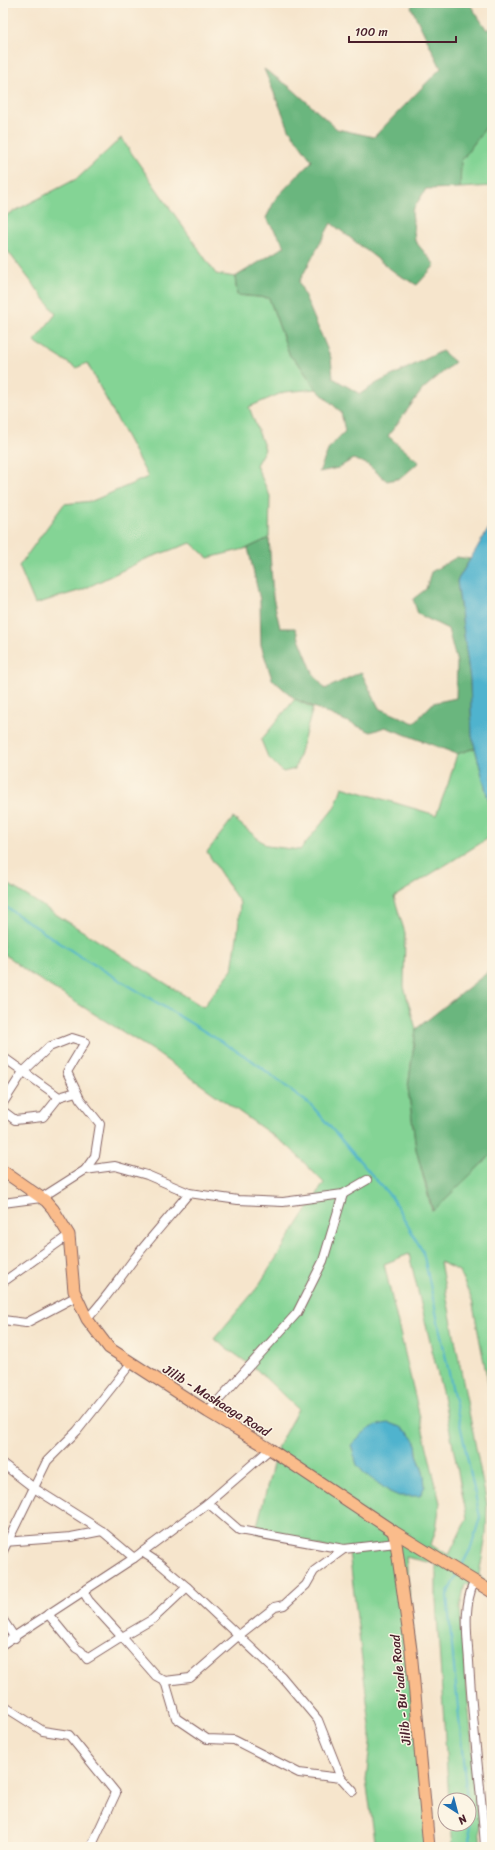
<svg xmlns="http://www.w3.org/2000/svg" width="495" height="1850" viewBox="0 0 495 1850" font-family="Sriracha,sans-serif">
  <rect width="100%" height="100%" fill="#fcf5e5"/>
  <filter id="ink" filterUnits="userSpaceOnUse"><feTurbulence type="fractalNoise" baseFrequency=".025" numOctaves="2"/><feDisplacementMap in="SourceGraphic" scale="8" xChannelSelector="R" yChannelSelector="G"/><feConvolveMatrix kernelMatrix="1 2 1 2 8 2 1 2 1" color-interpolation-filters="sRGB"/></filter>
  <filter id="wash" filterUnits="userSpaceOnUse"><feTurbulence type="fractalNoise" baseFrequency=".012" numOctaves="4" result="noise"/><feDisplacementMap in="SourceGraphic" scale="16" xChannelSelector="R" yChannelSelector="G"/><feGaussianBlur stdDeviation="0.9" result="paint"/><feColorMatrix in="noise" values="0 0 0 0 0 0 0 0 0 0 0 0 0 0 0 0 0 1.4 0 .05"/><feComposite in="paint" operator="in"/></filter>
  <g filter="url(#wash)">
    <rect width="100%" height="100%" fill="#f6e5cc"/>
    <!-- green -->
    <g fill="#84d495" stroke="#677a60" fill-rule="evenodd">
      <path d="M492 119V186L460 188 461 161Z"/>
      <path d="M121 138 216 274 235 277 237 295 269 298 290 356 299 364 316 389 284 392 249 407 265 449 256 465 270 496 269 538 248 548 208 558 191 543 148 558 82 590 35 604 19 566 64 504 92 501 148 477 87 363 76 368 34 341 56 314 3 245V217L78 178Z"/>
      <path d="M295 699 313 708 295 769 283 772 268 757 261 740Z"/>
      <path d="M475 748 492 814V836L394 897 405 933 404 987 416 1029 408 1088 416 1149 432 1211 492 1154V1404L472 1300 459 1271 440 1262 487 1505 486 1536 479 1575 492 1587V1599L465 1583 460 1608 481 1847H453L451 1824H469V1800H449L436 1600V1564L406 1557 423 1739 431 1847H376L366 1781 371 1734 349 1552 255 1533 278 1446 298 1409 256 1369 214 1339 257 1288 324 1183 289 1147 155 1052 29 973 3 953V881L203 1007 232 970 238 930 240 903 207 852 233 818 267 846 300 850 335 807 342 787 436 815 448 784 457 754ZM409 1254 443 1396 467 1518 449 1555 431 1545 436 1529 440 1503 384 1264ZM416 1442 417 1454 424 1475 390 1492 357 1465Z"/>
    </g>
    <!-- forest -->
    <g fill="#6bb67e" stroke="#5a6a54">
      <path d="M414 3H469L487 30 492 26V119L461 161 460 188 426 189 412 211 415 241 435 265 417 285 397 274 331 223 299 282 331 358 333 378 360 394 377 383 442 351 455 362 423 389 388 436 419 462 401 478 387 481 367 464 353 459 338 468 319 472 329 448 345 431 341 412 316 389 299 364 290 356 269 298 237 295 235 277 285 246 266 218 276 198 312 161 289 129 264 69 290 87 337 129 374 137 441 68 411 7Z"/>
      <path d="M269 538 273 597 280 628H295L313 673 325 689 361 672 379 708 414 723 433 703 456 698 457 663 448 629 418 614 413 599 426 589 431 572 457 557 470 559 457 581 470 680 472 736 475 748 457 754 385 727 371 732 295 699 272 679 261 645 260 600 248 548Z"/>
      <path d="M492 969V1154L433 1211 416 1149 408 1088 416 1029Z"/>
    </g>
    <!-- water -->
    <g fill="#4fb3ce" stroke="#4c697c">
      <path d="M492 523V814L472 736 470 680 457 581Z"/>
      <path d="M389 1423 400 1427 409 1433 416 1442 417 1454 424 1475 425 1486 420 1496H399L390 1492 364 1473 357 1465 351 1445C364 1432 370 1425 389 1423Z"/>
    </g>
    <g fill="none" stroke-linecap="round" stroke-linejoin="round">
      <!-- stream -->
      <g stroke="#4fb3ce" stroke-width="2">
        <path d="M3 905 75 953 250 1059 312 1106 392 1198 423 1252 480 1517 471 1548 460 1569"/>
        <path d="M457 1574 447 1595 467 1800"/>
        <path d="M469 1824 471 1847"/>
      </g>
    </g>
  </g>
  <g filter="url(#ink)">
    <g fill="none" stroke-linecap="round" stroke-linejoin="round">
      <defs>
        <g id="minor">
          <path d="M3 1057 59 1097 76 1092"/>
          <path d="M3 1103 23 1072 49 1047 72 1038 85 1042 67 1072 80 1099 100 1124 95 1156 85 1170"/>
          <path d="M3 1111 15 1120 43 1117 59 1097"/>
          <path d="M3 1203 41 1198 85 1170 115 1166 147 1175 189 1193 238 1200 283 1202 343 1194 367 1180"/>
          <path d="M3 1278 6 1280 69 1235"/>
          <path d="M87 1319C105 1300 119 1279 134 1259 152 1236 171 1215 189 1193"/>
          <path d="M3 1320 26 1323 77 1296"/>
          <path d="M208 1412 297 1313 323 1261 343 1194"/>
          <path d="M3 1464 34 1488 102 1531 134 1558"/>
          <path d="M208 1503 239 1530 344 1549 396 1543"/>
          <path d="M4 1542 71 1537 102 1531"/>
          <path d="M3 1551 47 1461 77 1431 132 1362"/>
          <path d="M142 1552 159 1563 187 1587 282 1677 318 1720 341 1778"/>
          <path d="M474 1582C463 1607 467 1634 469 1661 472 1723 481 1785 485 1847"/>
          <path d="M83 1591 89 1601 122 1637 153 1619 187 1587"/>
          <path d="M48 1614 76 1648 81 1651 87 1659 122 1637 156 1676 165 1681 176 1718 207 1739 234 1740 299 1773 341 1778 353 1791"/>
          <path d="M3 1620 15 1638"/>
          <path d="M3 1644 134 1558 208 1503 270 1449"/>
          <path d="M165 1681 190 1678 238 1636 275 1607 284 1605 306 1585 314 1571 344 1549"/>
          <path d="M3 1703 5 1707 43 1731 69 1735 116 1793 91 1847"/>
        </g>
        <g id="major">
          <path d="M3 1171 46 1201 53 1209 69 1235 74 1291 87 1319 109 1348 208 1412 270 1449 393 1531 492 1592"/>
          <path d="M393 1531 396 1543 411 1650 429 1847"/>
        </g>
      </defs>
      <!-- minor casing -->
      <use href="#minor" stroke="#866463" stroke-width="10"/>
      <!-- major casing -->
      <use href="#major" stroke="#866463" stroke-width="13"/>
      <!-- minor -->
      <use href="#minor" stroke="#fff" stroke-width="8"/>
      <!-- major -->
      <use href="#major" stroke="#fabc8b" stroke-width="11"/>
    </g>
  </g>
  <g text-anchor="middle" stroke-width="3" stroke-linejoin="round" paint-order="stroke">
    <!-- street labels -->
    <g font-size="13" fill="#4a1f2b" stroke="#fcf5e5">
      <text transform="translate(217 1400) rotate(32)" y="5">Jilib - Mashaaga Road</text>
      <text transform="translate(400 1690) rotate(-96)" y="5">Jilib - Bu'aale Road</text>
    </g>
  </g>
  <!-- margin -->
  <rect width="495" height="1850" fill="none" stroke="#fcf5e5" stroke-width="16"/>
  <!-- north arrow -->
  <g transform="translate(457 1812) rotate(144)"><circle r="19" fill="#fcf5e5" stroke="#b59f9b"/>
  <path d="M0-3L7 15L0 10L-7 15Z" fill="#1f6fb2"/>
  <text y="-6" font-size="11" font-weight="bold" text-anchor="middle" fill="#4a1f2b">N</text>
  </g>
  <!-- scale -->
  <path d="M349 36v6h107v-6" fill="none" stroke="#4a1f2b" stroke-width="2"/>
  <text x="355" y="36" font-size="12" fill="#4a1f2b" stroke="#fcf5e5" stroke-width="3" paint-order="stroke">100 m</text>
</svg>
